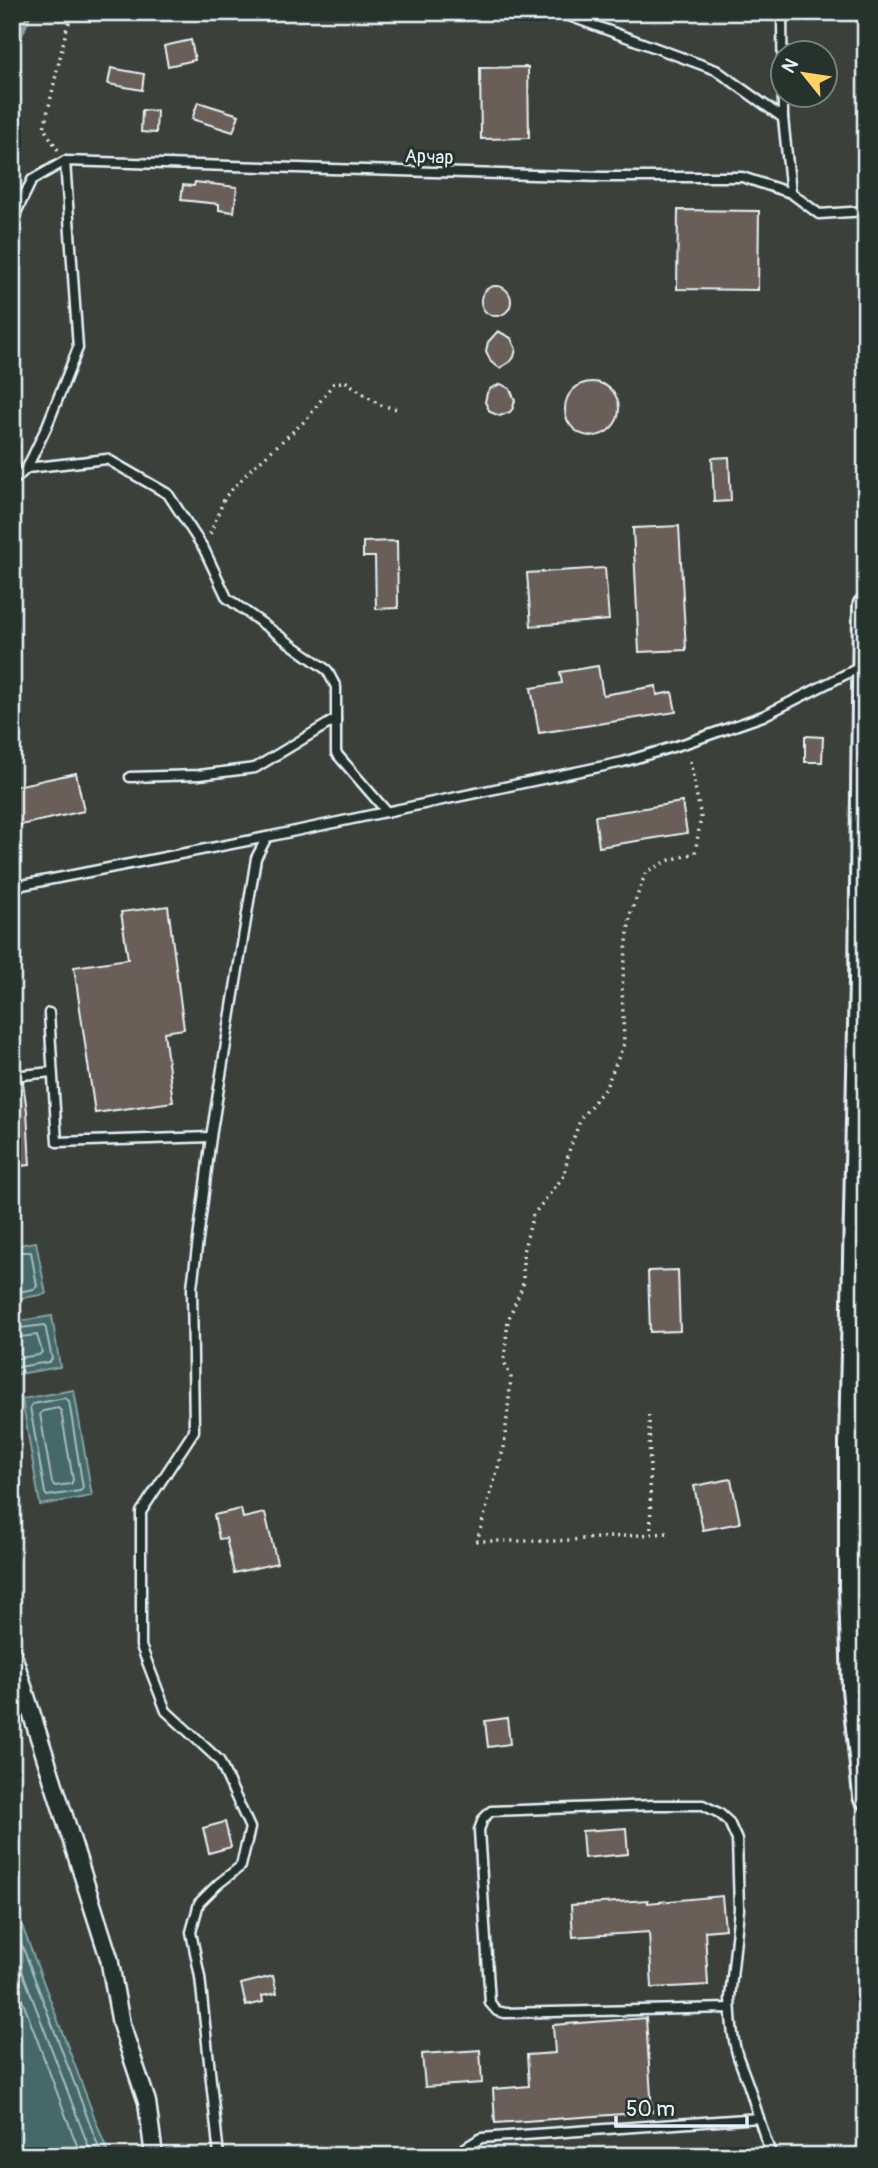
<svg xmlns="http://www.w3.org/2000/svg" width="878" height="2168" viewBox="0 0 878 2168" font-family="Pangolin,sans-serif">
  <rect width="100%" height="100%" fill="#26332d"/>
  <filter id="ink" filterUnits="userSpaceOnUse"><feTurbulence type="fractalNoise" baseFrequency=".0143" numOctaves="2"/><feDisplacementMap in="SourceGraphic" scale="14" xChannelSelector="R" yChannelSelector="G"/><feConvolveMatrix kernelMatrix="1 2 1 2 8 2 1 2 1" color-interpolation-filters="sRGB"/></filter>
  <g filter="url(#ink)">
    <!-- built -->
    <path fill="#3b403a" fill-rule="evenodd" d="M12 12H866V2156H109L12 1898ZM784 52H826V94H784Z"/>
    <!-- water -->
    <g fill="#446967" stroke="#869fa1" stroke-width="2">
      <path d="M36 1242 46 1294 12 1300V1246Z"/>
      <path d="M52 1316 60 1367 12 1375V1322Z"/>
      <path d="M74 1390 92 1496 40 1505 22 1399Z"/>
      <path d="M12 1899 109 2156H12Z"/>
    </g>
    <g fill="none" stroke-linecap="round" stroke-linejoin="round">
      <!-- shore -->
      <g stroke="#a6bbbe" stroke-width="2">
        <path d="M12 1252H31L37 1286 34 1289 12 1293"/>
        <path d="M12 1329 45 1325 52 1359 49 1362 12 1368"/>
        <path d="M12 1338 37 1335 42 1352 39 1355 12 1359"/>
        <path d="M65 1398 69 1401 83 1488 80 1491 47 1496 45 1493 30 1407 33 1404Z"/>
        <path d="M58 1408 61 1411 73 1480 71 1484 55 1486 52 1483 40 1414 43 1411Z"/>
        <path d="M12 1919 102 2156"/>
        <path d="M12 1944 92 2156"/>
        <path d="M12 1973 81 2156"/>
      </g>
      <!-- stream -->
      <path stroke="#869fa1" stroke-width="5" d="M12 57 30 12"/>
    </g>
    <!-- building -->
    <g fill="#6b5f58" stroke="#e8f1f8" stroke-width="2">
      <path d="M191 40 195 60 168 66 164 46Z"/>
      <path d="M528 67 529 138 481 139 480 68Z"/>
      <path d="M111 68 144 74 142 90 108 84Z"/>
      <path d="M198 102 239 115 233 132 192 119Z"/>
      <path d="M142 110 157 111 156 133 141 132Z"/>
      <path d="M195 182 237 187 234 212 219 210V204L181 200 183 185 194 186Z"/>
      <path d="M678 210 759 211 758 290 677 289Z"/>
      <circle cx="496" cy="301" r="15"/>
      <path d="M498 331 511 338 516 349 514 357 511 361 500 368 491 362 486 351 488 342Z"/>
      <circle cx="592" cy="409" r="27"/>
      <path d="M501 384 510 389 515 400 513 408 510 412 500 416 490 412 485 402 487 393 491 388Z"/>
      <path d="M729 457 731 501 714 502 712 458Z"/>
      <path d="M679 526 686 650 639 652 633 528Z"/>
      <path d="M397 541 398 608 376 609 375 557H363V542Z"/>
      <path d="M605 568 609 620 531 626 527 573Z"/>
      <path d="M598 666 603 695 656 686 657 695 672 692 676 712 539 733 531 688 562 683 560 672Z"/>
      <path d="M805 736 823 737 822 762H805Z"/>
      <path d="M76 773 84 811 12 827V787Z"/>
      <path d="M682 802 687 833 599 847 595 816Z"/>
      <path d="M168 906 184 1029 164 1032 173 1102 95 1113 74 967 128 959 121 912Z"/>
      <path d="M23 1082 27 1111 30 1165 12 1167V1083Z"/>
      <path d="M678 1270 680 1331 650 1332 648 1271Z"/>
      <path d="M731 1479 740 1523 703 1530 694 1486Z"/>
      <path d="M241 1509 243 1518 265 1513 277 1563 234 1573 226 1538 219 1539 214 1515Z"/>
      <path d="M507 1718 510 1744 488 1747 485 1721Z"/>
      <path d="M225 1822 231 1847 209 1853 203 1828Z"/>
      <path d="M626 1828 628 1854 584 1858 582 1831Z"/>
      <path d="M722 1896 725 1929 705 1931 708 1985 652 1988 649 1932 573 1937 571 1905 648 1900V1903Z"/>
      <path d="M273 1976 277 1993 262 1996 263 2002 246 2006 241 1984Z"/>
      <path d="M646 2018 652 2112 495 2123 493 2089 529 2086 527 2055 555 2053 553 2025Z"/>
      <path d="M480 2050 482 2083 425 2087 422 2054Z"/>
    </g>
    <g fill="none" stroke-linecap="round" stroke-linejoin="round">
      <defs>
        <g id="service">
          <path d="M558 12 716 70 783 118 791 193"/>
          <path d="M782 12 783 118"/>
          <path d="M12 221 32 180 65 161 602 177H742L791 193 819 214 866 211"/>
          <path d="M27 468 107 459 168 494 204 549 227 598 327 670 336 687V753L387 812"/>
          <path d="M12 482 27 468 47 426 78 348 65 161"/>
          <path d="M130 777 199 775 255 768 336 719"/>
          <path d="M12 887 267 837"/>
          <path d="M49 1013 57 1142 211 1137"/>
          <path d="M12 1076 52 1072"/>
          <path d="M730 2008 505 2013 497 2011 490 2003 479 1830 483 1819 491 1811 654 1805H703L719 1813 729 1822 737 1840 739 1909 730 1998C731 2018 732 2038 738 2057 743 2071 749 2085 753 2099 759 2118 764 2137 772 2156"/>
          <path d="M219 2156 200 1977 191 1932 199 1903 218 1884 241 1866 250 1828 219 1760 166 1711 141 1646V1512L194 1431 192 1287 211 1137 256 858 267 837 623 762 686 743 763 716 862 666"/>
          <path d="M464 2156 465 2148 481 2138 759 2118"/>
        </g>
        <path id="minor" d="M12 1652 109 1958 121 2024 147 2102 154 2156"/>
        <path id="primary" d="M866 606 862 981 852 1444V1586L855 1689 866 1796"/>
      </defs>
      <!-- service casing -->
      <use href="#service" stroke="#e8f1f8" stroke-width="13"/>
      <!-- minor casing -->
      <use href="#minor" stroke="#e8f1f8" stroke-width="21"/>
      <!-- primary casing -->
      <use href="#primary" stroke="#e8f1f8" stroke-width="30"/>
      <!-- path -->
      <g stroke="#e8f1f8" stroke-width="3.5" stroke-dasharray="2 5" stroke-linecap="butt">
        <path d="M58 150 44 128 66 31 73 12"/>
        <path d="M12 449 24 446"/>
        <path d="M210 534 225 497 251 469 307 419 333 384 345 381 380 405 397 409"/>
        <path d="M649 1415 651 1534"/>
        <path d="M667 1533 556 1541H477L504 1447 511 1378 504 1361 508 1320 523 1285V1252L533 1215 564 1176 569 1151 581 1118 606 1087 624 1044 622 987 630 915 646 872 670 860 695 853 701 817 689 756"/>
      </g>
      <!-- service -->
      <use href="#service" stroke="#26332d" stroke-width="8"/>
      <!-- minor -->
      <use href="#minor" stroke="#26332d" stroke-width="16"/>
      <!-- primary -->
      <use href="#primary" stroke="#26332d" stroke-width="24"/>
    </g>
  </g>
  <g text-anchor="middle" stroke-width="6" stroke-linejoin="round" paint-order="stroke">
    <!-- street labels -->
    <g font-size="19" fill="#e8f1f8" stroke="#26332d">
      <text transform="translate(429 156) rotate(2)" y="7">Арчар</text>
    </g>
  </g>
  <!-- margin -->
  <rect width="878" height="2168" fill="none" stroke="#26332d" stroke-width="42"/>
  <rect x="21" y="21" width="836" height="2126" fill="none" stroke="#e8f1f8" stroke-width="2.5" filter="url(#ink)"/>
  <!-- north arrow -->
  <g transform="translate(804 74) rotate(300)"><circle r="33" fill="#26332d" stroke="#747f7e" stroke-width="2"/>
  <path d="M0-5L12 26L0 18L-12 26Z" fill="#ffd166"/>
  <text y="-10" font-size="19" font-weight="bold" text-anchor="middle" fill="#e8f1f8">N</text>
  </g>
  <!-- scale -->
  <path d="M616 2116v10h131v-10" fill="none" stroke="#e8f1f8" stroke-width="3.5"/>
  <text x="626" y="2116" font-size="21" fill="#e8f1f8" stroke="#26332d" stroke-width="5" paint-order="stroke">50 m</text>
</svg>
